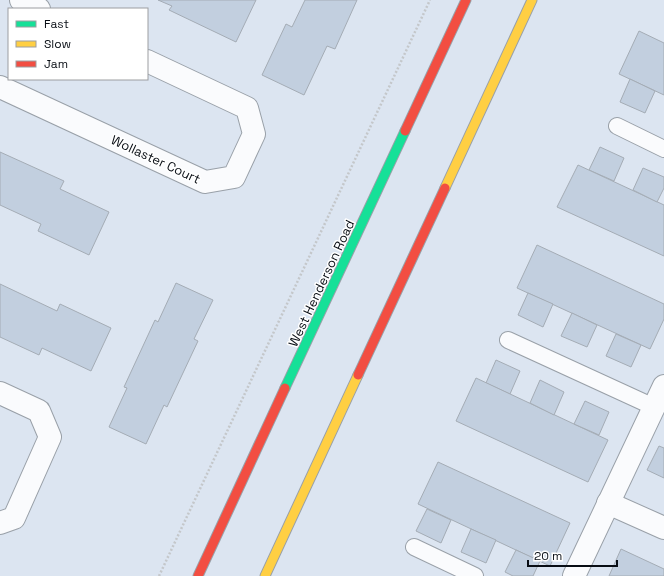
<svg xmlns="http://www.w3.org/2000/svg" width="664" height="576" viewBox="0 0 664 576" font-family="'Space Grotesk',sans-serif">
  <rect width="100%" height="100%" fill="#dce5f1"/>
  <!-- building -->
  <g fill="#c2cfdf" stroke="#a4acb5">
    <path d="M158 0H256L236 42 169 10 172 6Z"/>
    <path d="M305 0H357L335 49 327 46 304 95 262 75 286 24 292 27Z"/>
    <path d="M639 31 664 43V95L619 74Z"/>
    <path d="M630 79 655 91 645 113 620 102Z"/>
    <path d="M600 147 624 158 614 181 589 170Z"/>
    <path d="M0 152 64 181 60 189 109 212 89 255 38 231 41 224 0 205Z"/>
    <path d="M578 165 664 205V256L557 207Z"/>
    <path d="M643 168 664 177V188L657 202 633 190Z"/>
    <path d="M537 245 664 304V319L650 349 517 288Z"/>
    <path d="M176 283 213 300 194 339 198 341 167 407 164 405 146 444 109 427 127 388 124 387 155 320 158 322Z"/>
    <path d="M0 284 57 311 60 304 111 328 91 371 42 348 39 355 0 337Z"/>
    <path d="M528 293 553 304 543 327 518 315Z"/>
    <path d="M572 313 597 325 587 347 561 336Z"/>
    <path d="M616 334 641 345 631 367 606 356Z"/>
    <path d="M496 360 520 371 510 394 486 383Z"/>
    <path d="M476 378 608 440 588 482 456 421Z"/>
    <path d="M540 380 564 392 554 415 530 403Z"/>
    <path d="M585 401 609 412 599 435 574 424Z"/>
    <path d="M659 446 664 448V478L647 470Z"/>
    <path d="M438 462 570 523 550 566 418 504Z"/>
    <path d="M427 509 451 520 441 543 416 531Z"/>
    <path d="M471 529 496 540 486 563 461 552Z"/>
    <path d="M621 549 664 569V576H609Z"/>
    <path d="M516 550 540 561 533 576H513L505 572Z"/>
  </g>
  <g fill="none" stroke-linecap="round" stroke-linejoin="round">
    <defs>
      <g id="lane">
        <path d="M617 126 664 149"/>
        <path d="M508 340 654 407"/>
        <path d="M414 547 475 576"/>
      </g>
      <g id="street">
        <path d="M21 0 39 9"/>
        <path d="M0 87 205 182 234 177 254 134 247 108 147 61"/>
        <path d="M0 393 39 411 50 437 14 518 0 523"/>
        <path d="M608 503 664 528"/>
        <path d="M574 576 664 386"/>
      </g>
      <path id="fast" d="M285 388 405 131"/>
      <g id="slow">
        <path d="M445 188 532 0"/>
        <path d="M265 576 358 375"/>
      </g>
      <g id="jam">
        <path d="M405 131 466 0"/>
        <path d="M358 375 445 188"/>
        <path d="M198 576 285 388"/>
      </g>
    </defs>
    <!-- lane casing -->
    <use href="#lane" stroke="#99a0a8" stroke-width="18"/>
    <!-- street casing -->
    <use href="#street" stroke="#99a0a8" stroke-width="24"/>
    <!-- fast casing -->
    <use href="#fast" stroke="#99a0a8" stroke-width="11"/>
    <!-- slow casing -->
    <use href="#slow" stroke="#99a0a8" stroke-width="11"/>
    <!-- jam casing -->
    <use href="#jam" stroke="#99a0a8" stroke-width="11"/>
    <!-- path -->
    <path stroke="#c4c7ca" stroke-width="2.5" stroke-dasharray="2 2" stroke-linecap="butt" d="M159 576 430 0"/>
    <!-- lane -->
    <use href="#lane" stroke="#fafbfd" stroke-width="16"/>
    <!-- street -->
    <use href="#street" stroke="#fafbfd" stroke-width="22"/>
    <!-- fast -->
    <use href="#fast" stroke="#16e098" stroke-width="9"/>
    <!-- slow -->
    <use href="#slow" stroke="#ffcf43" stroke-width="9"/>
    <!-- jam -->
    <use href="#jam" stroke="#f24e42" stroke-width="9"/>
  </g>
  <g text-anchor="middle" stroke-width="3" stroke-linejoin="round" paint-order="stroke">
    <!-- street labels -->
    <g font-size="13" fill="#080d14" stroke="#fff">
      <text transform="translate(156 159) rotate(25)" y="5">Wollaster Court</text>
      <text transform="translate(321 283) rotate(-65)" y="5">West Henderson Road</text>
    </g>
  </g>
  <!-- legend -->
  <rect x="8" y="8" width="140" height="72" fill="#ffffff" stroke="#9c9ea1"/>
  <rect x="16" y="21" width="20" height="6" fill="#16e098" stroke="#9c9ea1"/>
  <text x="44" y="28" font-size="12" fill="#080d14">Fast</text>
  <rect x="16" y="41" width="20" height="6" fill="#ffcf43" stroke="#9c9ea1"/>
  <text x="44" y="48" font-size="12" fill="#080d14">Slow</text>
  <rect x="16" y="61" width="20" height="6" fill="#f24e42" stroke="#9c9ea1"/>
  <text x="44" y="68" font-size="12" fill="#080d14">Jam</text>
  <!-- scale -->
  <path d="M528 560v6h89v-6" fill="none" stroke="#080d14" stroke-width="2"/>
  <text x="534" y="560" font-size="12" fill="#080d14" stroke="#ffffff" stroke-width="3" paint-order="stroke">20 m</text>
</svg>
